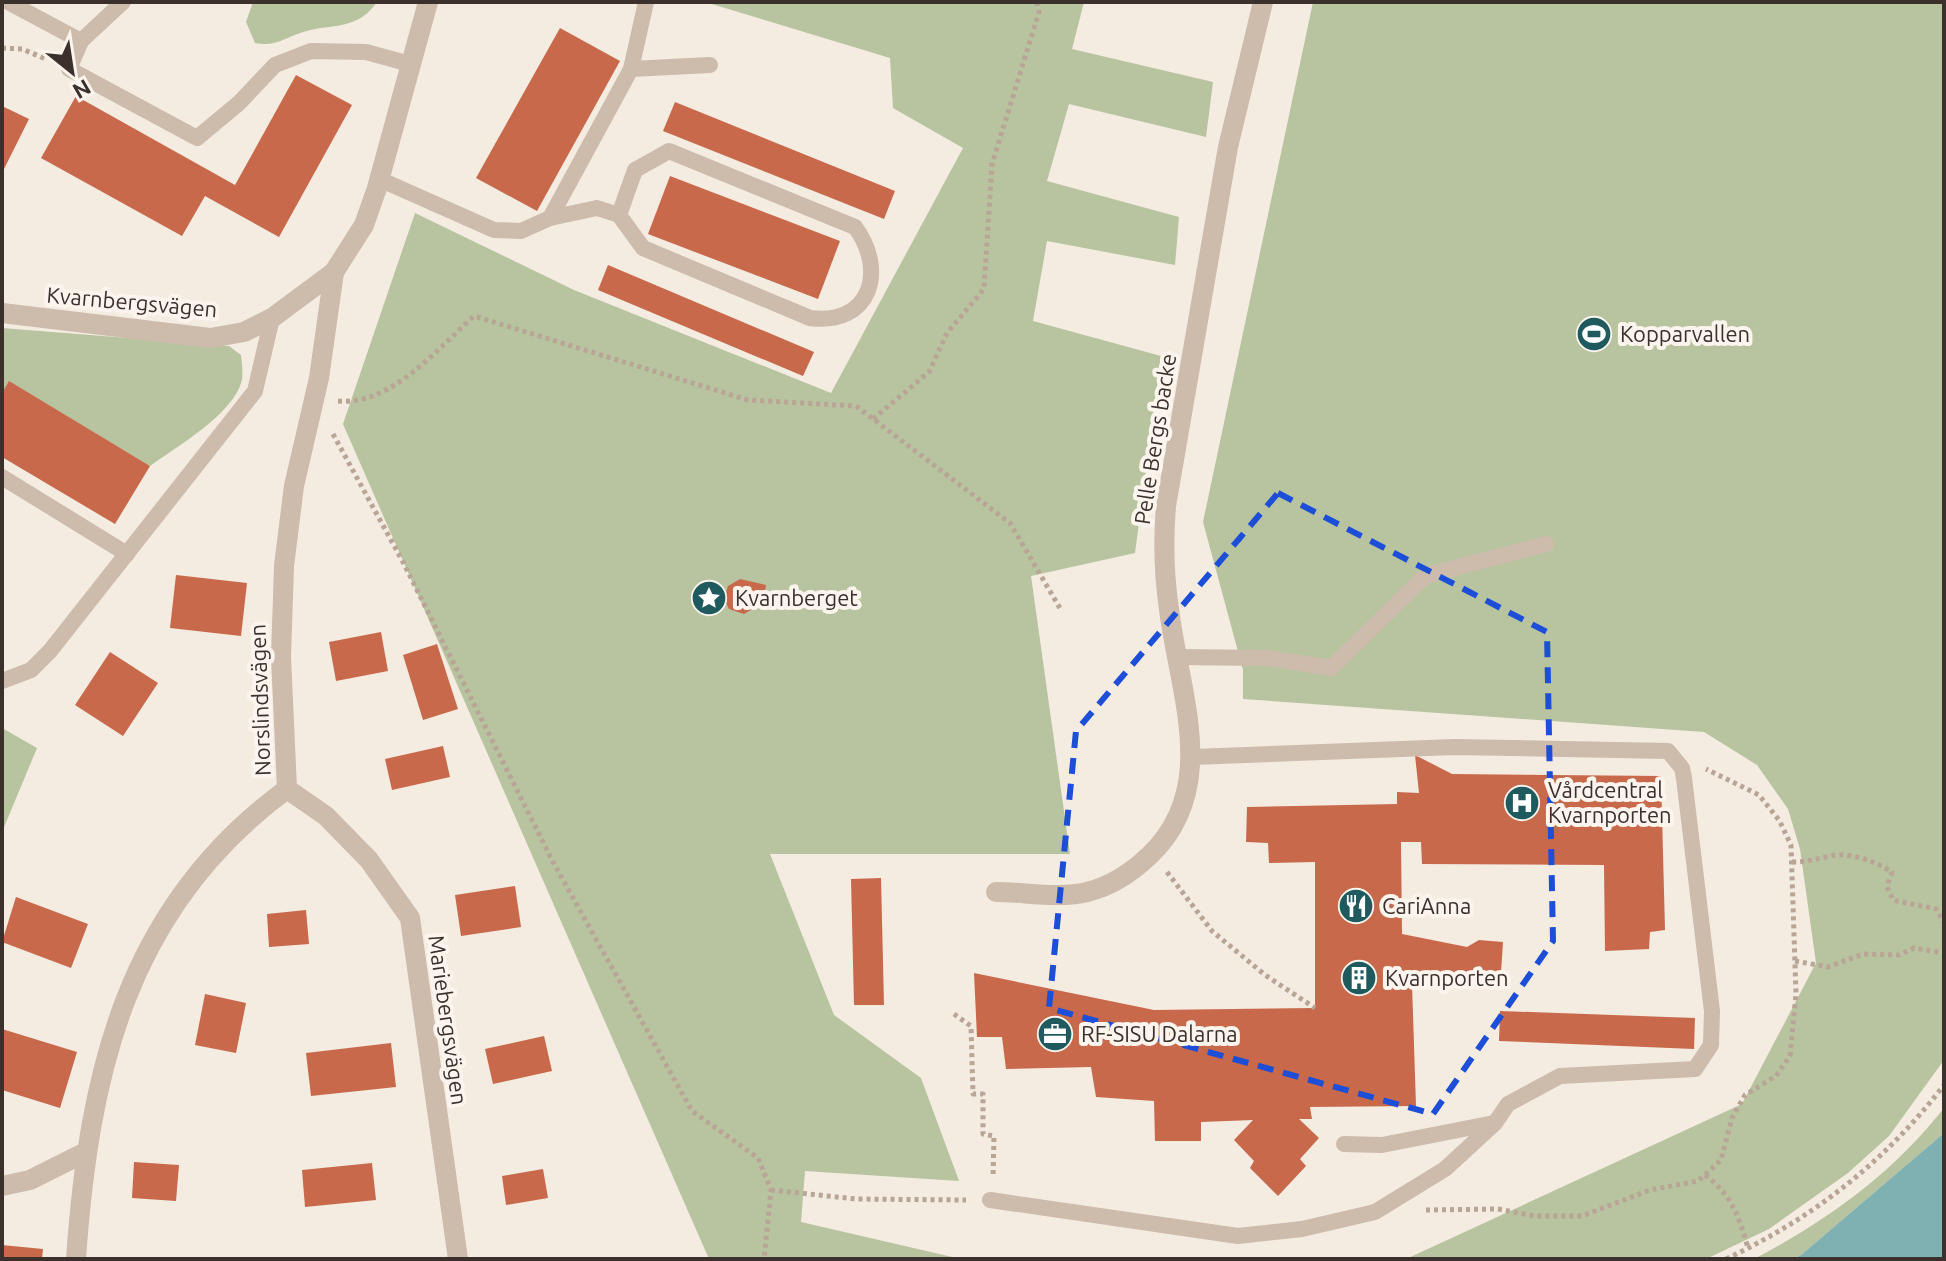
<svg xmlns="http://www.w3.org/2000/svg" width="1946" height="1261" viewBox="0 0 1946 1261" font-family="Ubuntu,sans-serif">
  <rect width="100%" height="100%" fill="#f4ebe1"/>
  <!-- green -->
  <g fill="#b8c4a0">
    <path d="M253 2H377C357 31 333 23 303 32 284 38 276 47 255 43L246 22Z"/>
    <path d="M705 2H1084L1072 49 1213 82 1206 137 1069 104 1047 181 1179 217 1175 265 1047 241 1033 321 1161 356 1135 553 1031 576 1070 854H770L834 1015 921 1078 959 1181 805 1171 801 1222 961 1259H709L343 424 415 213 574 290 831 393 963 148 893 108 890 58Z"/>
    <path d="M1313 2H1944V1060L1889 1136 1848 1173 1769 1229 1706 1259H1406L1742 1104 1816 963 1800 849 1788 809 1757 765 1704 732 1243 699V670L1203 522Z"/>
    <path d="M2 328 229 346 241 355C242 363 243 373 242 380 234 414 176 447 150 466L9 382 2 393Z"/>
    <path d="M2 728 37 748 2 832Z"/>
    <path d="M1944 1108V1133L1801 1255 1793 1259H1754C1828 1220 1892 1174 1944 1108Z"/>
  </g>
  <!-- water -->
  <path fill="#7fb0b2" d="M1944 1133V1259H1793L1801 1255Z"/>
  <!-- building -->
  <g fill="#c8694b">
    <path d="M560 28 620 61 537 211 476 178Z"/>
    <path d="M296 75 352 105 279 237 205 196 182 236 41 158 76 96 235 185Z"/>
    <path d="M675 102 895 191 884 219 663 131Z"/>
    <path d="M2 106 29 119 2 173Z"/>
    <path d="M670 176 840 241 818 299 648 234Z"/>
    <path d="M608 265 814 352 803 376 598 290Z"/>
    <path d="M9 381 150 466 115 524 2 457V393Z"/>
    <path d="M176 575 247 583 241 636 170 628Z"/>
    <path d="M740 579 766 585 764 597 759 596 756 607 744 614 729 609 724 599 728 586Z"/>
    <path d="M381 632 388 671 336 681 329 642Z"/>
    <path d="M437 644 458 709 423 720 403 655Z"/>
    <path d="M110 652 158 683 123 736 75 705Z"/>
    <path d="M443 746 450 777 392 790 385 759Z"/>
    <path d="M1415 755 1452 774 1661 776 1665 930 1650 932 1649 949 1605 951 1604 865 1422 864 1421 842H1401L1402 934 1467 947 1479 940 1503 942 1501 973H1402V983L1412 984 1416 1106 1310 1107 1312 1119H1299L1319 1138 1300 1159 1306 1166 1278 1196 1250 1168 1254 1161 1234 1140 1253 1120 1201 1122V1141H1155L1154 1101 1096 1097 1091 1067 1006 1069 1002 1037H977L974 973 1154 1010 1315 1008V862L1269 863 1268 843 1246 842 1247 807 1397 804V792L1419 793Z"/>
    <path d="M881 878 884 1005H854L851 879Z"/>
    <path d="M515 886 521 927 461 936 455 895Z"/>
    <path d="M16 897 88 924 71 968 2 942Z"/>
    <path d="M306 910 309 944 269 947 267 914Z"/>
    <path d="M205 994 246 1003 236 1053 195 1045Z"/>
    <path d="M1500 1011 1695 1018 1694 1049 1499 1041Z"/>
    <path d="M2 1029 77 1052 60 1108 2 1090Z"/>
    <path d="M544 1036 552 1071 493 1084 485 1049Z"/>
    <path d="M391 1043 396 1087 311 1096 306 1053Z"/>
    <path d="M134 1162 179 1165 176 1201 132 1198Z"/>
    <path d="M372 1163 376 1200 305 1207 302 1170Z"/>
    <path d="M543 1169 548 1198 506 1205 502 1176Z"/>
    <path d="M2 1245 43 1249 42 1259H2Z"/>
  </g>
  <g fill="none" stroke-linecap="round" stroke-linejoin="round">
    <!-- path -->
    <g stroke="#b9a596" stroke-width="5" stroke-dasharray="4 4" stroke-linecap="butt">
      <path d="M2 48 22 49 46 59"/>
      <path d="M338 401C391 406 437 349 474 316L748 400 856 406 1010 523 1061 610"/>
      <path d="M873 419 929 372 947 333 984 289 992 164 1039 12 1037 2"/>
      <path d="M333 434 403 562 553 862 692 1111 758 1158 771 1190 764 1259"/>
      <path d="M1792 862C1807 862 1816 859 1830 856 1848 851 1877 862 1892 872L1887 887 1893 900 1936 909 1944 923"/>
      <path d="M1167 872 1212 931 1265 975 1315 1008"/>
      <path d="M1795 961 1828 967 1863 954 1899 955 1914 948 1944 953"/>
      <path d="M954 1014 971 1026 973 1094H983V1134L994 1136 993 1178"/>
      <path d="M1705 1175C1732 1195 1739 1217 1748 1248"/>
      <path d="M771 1190 856 1199 966 1200"/>
      <path d="M1426 1210 1498 1209 1535 1216H1582L1650 1190 1698 1181 1721 1160 1732 1118 1745 1095 1776 1076 1790 1056 1796 994 1791 845 1779 820 1759 795 1706 769"/>
      <path d="M1726 1259C1813 1218 1885 1162 1944 1085"/>
    </g>
    <!-- lane -->
    <g stroke="#cdbbac" stroke-width="16">
      <path d="M8 2 81 41 123 2"/>
      <path d="M81 41 69 69 197 138 239 103 275 65 311 51 366 52 410 64"/>
      <path d="M631 69 710 65"/>
      <path d="M379 179 494 230 521 231 550 218 631 69 646 2"/>
      <path d="M550 218 597 208 619 215 643 248 810 318C871 326 887 270 855 227L669 151 635 170 619 215"/>
      <path d="M2 477 127 554"/>
      <path d="M1177 657 1267 658 1331 668 1425 576 1546 544"/>
      <path d="M2 681 31 670 50 651 255 391 272 318"/>
      <path d="M1344 1144 1382 1145 1494 1123"/>
      <path d="M990 1200 1238 1236 1302 1229 1375 1212 1445 1169 1495 1123 1508 1104 1560 1076 1695 1069 1711 1045 1712 1011 1684 778 1682 768 1668 751 1454 747 1193 757"/>
    </g>
    <!-- street -->
    <g stroke="#cdbbac" stroke-width="20">
      <path d="M2 313 210 338 244 332 272 318 334 272 364 225 377 188 428 2"/>
      <path d="M287 789 326 816 369 860 410 918 458 1259"/>
      <path d="M996 892C1024 892 1060 899 1087 892 1112 886 1131 873 1149 856 1221 788 1179 693 1169 609 1164 575 1163 541 1166 506L1228 147 1263 2"/>
      <path d="M2 1186 30 1180 86 1152"/>
      <path d="M76 1259C89 1072 127 906 287 789L281 657 284 566 294 486 319 378 334 272"/>
    </g>
  </g>
  <!-- marked area -->
  <path fill="none" stroke="#1d4ed8" stroke-width="6" stroke-dasharray="16 10" stroke-linejoin="round" d="M1278 493 1547 632 1553 941 1433 1114 1049 1008 1076 731Z"/>
  <!-- icons -->
  <defs>
    <symbol id="stadium-disc" viewBox="-11 -11 22 22"><circle r="9.5" fill="#1f5a5e" stroke="#fbf5ee"/><path d="M0-5a6.5 5 0 1 0 0 10a6.5 5 0 1 0 0-10ZM-3.5-1.8h7v3.6h-7Z" fill="#fff"/></symbol>
    <symbol id="sight-disc" viewBox="-11 -11 22 22"><circle r="9.5" fill="#1f5a5e" stroke="#fbf5ee"/><path d="M0-6L1.8-2.2L6-1.7L2.9 1.2L3.7 5.4L0 3.3L-3.7 5.4L-2.9 1.2L-6-1.7L-1.8-2.2Z" fill="#fff"/></symbol>
    <symbol id="hospital-disc" viewBox="-11 -11 22 22"><circle r="9.5" fill="#1f5a5e" stroke="#fbf5ee"/><path d="M-5-5h3v3.5h4V-5h3V5h-3V1.5h-4V5h-3Z" fill="#fff"/></symbol>
    <symbol id="restaurant-disc" viewBox="-11 -11 22 22"><circle r="9.5" fill="#1f5a5e" stroke="#fbf5ee"/><path d="M-5-6h1v4h1v-4h1v4h1v-4h1v5L-1.5 .5V6h-2V.5L-5-1ZM5-6V6H3V1.5H1.5Q1.5-4 5-6Z" fill="#fff"/></symbol>
    <symbol id="building-disc" viewBox="-11 -11 22 22"><circle r="9.5" fill="#1f5a5e" stroke="#fbf5ee"/><path d="M-4-6H4V6H1V3H-1V6H-4ZM-2.5-4.3h1.7v1.8h-1.7ZM.8-4.3h1.7v1.8H.8ZM-2.5-1h1.7V.8h-1.7ZM.8-1h1.7V.8H.8Z" fill="#fff"/></symbol>
    <symbol id="office-disc" viewBox="-11 -11 22 22"><circle r="9.5" fill="#1f5a5e" stroke="#fbf5ee"/><path d="M-6-3h4V-5.5h4V-3h4V5H-6ZM-1-4.5V-3h2v-1.5ZM-6 0V1H6V0Z" fill="#fff"/></symbol>
  </defs>
  <g fill-rule="evenodd">
    <use href="#stadium-disc" x="1574" y="314" width="40" height="40"/>
    <use href="#sight-disc" x="689" y="578" width="40" height="40"/>
    <use href="#hospital-disc" x="1502" y="783" width="40" height="40"/>
    <use href="#restaurant-disc" x="1336" y="886" width="40" height="40"/>
    <use href="#building-disc" x="1339" y="958" width="40" height="40"/>
    <use href="#office-disc" x="1035" y="1014" width="40" height="40"/>
  </g>
  <g text-anchor="middle" stroke-width="8" stroke-linejoin="round" paint-order="stroke">
    <!-- street labels -->
    <g font-size="22" fill="#3b302b" stroke="#fbf5ee">
      <text transform="translate(132 302) rotate(5)" y="8">Kvarnbergsvägen</text>
      <text transform="translate(1155 439) rotate(-81)" y="8">Pelle Bergs backe</text>
      <text transform="translate(260 700) rotate(-92)" y="8">Norslindsvägen</text>
      <text transform="translate(448 1020) rotate(82)" y="8">Mariebergsvägen</text>
    </g>
    <!-- poi labels -->
    <g font-size="22" fill="#3b302b" stroke="#fbf5ee" text-anchor="start">
      <text x="1620" y="342">Kopparvallen</text>
      <text x="735" y="606">Kvarnberget</text>
      <text x="1548" y="798">Vårdcentral<tspan x="1548" dy="25">Kvarnporten</tspan></text>
      <text x="1382" y="914">CariAnna</text>
      <text x="1385" y="986">Kvarnporten</text>
      <text x="1081" y="1042">RF-SISU Dalarna</text>
    </g>
  </g>
  <!-- border -->
  <rect width="1946" height="1261" fill="none" stroke="#3b302b" stroke-width="8"/>
  <!-- north arrow -->
  <g transform="translate(72 72) rotate(150)" stroke="#fbf5ee" stroke-width="6" paint-order="stroke">
  <path d="M0-6L14 30L0 20L-14 30Z" fill="#3b302b"/>
  <text y="-12" font-size="22" font-weight="bold" text-anchor="middle" fill="#3b302b">N</text>
  </g>
</svg>
